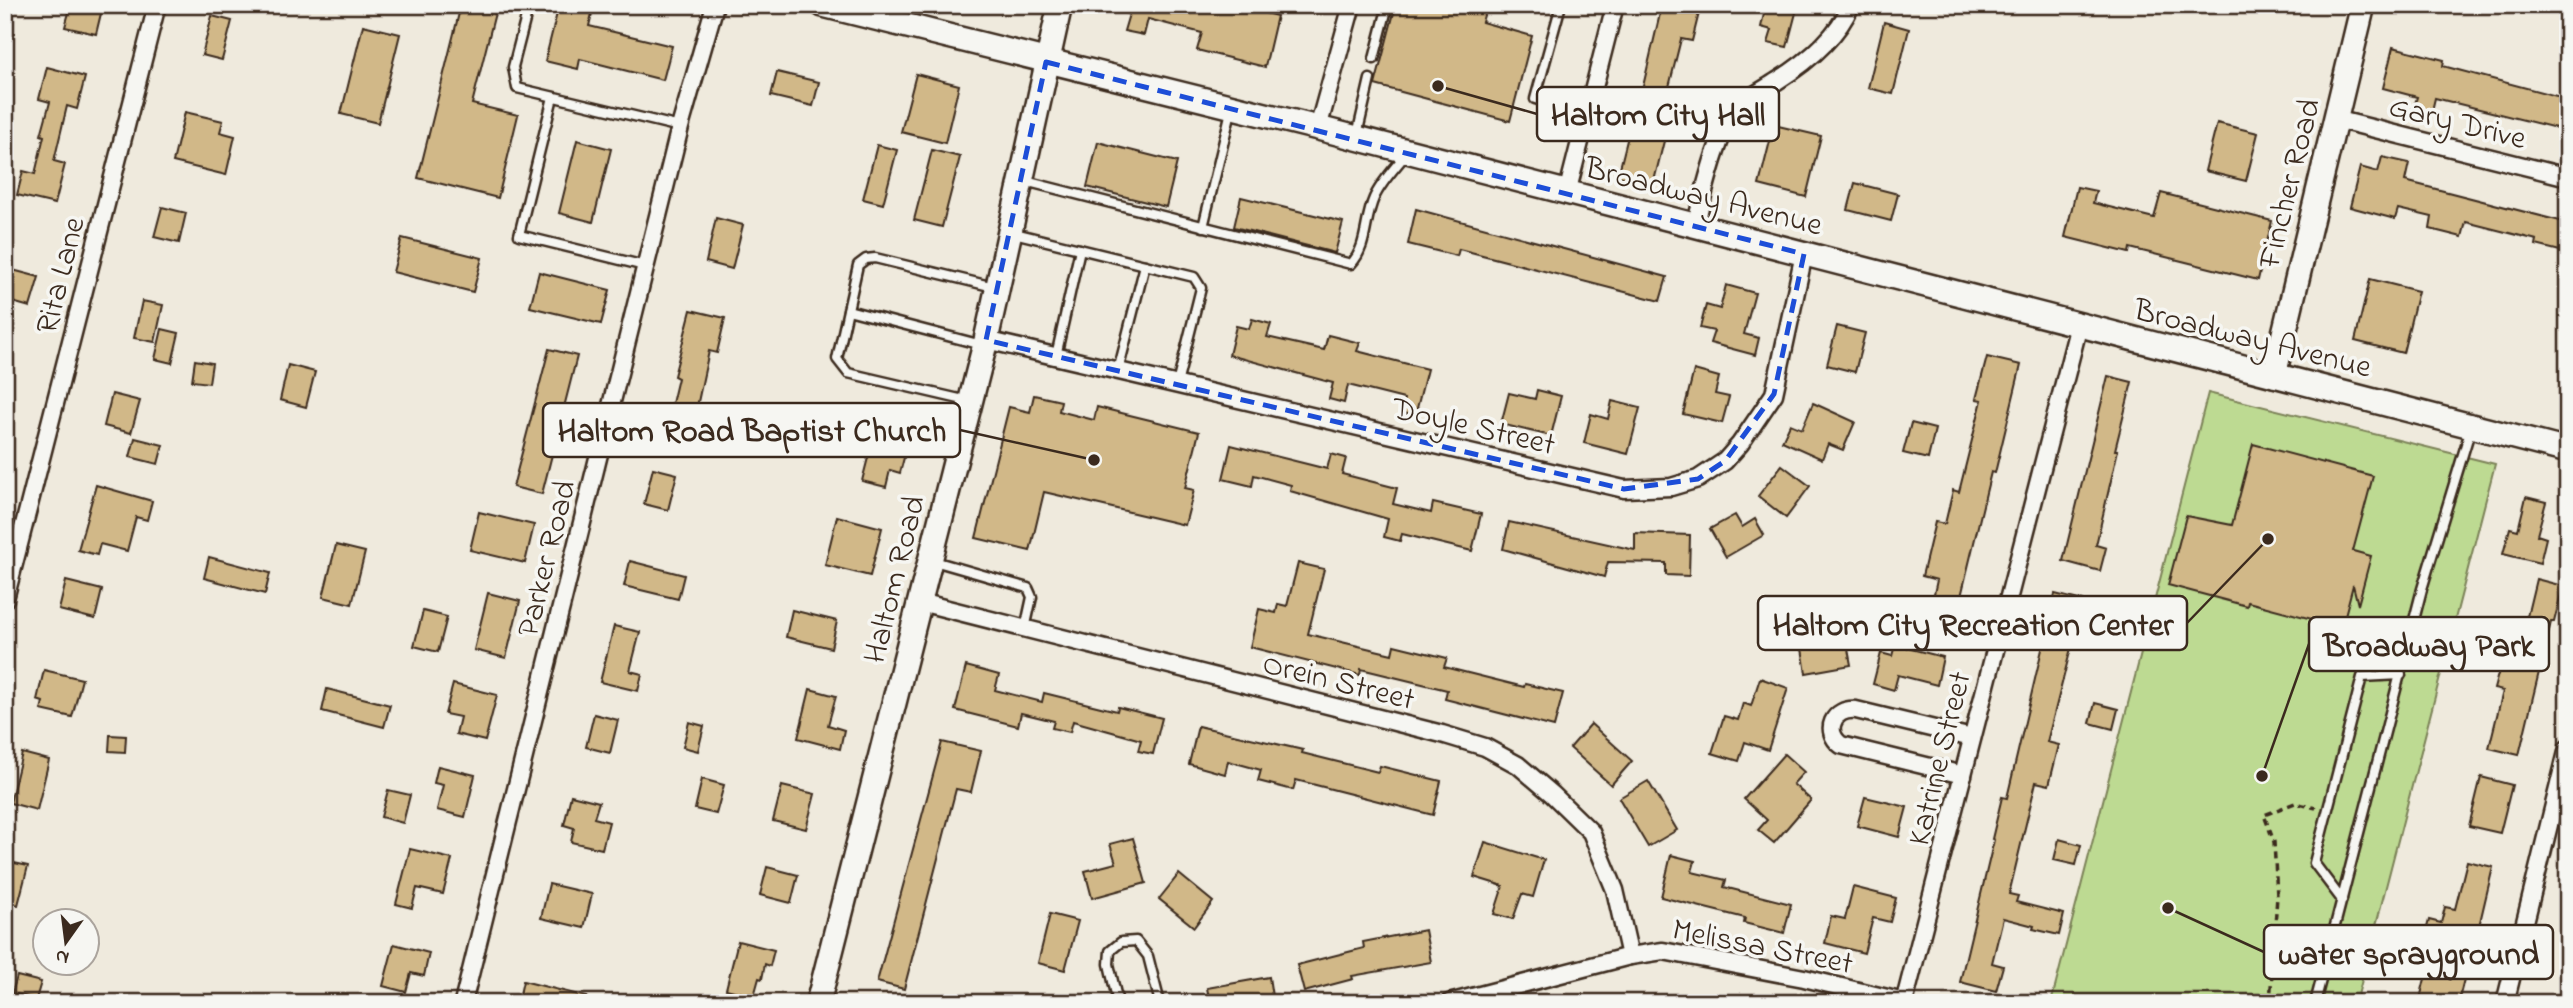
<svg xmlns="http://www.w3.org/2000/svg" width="2573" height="1008" viewBox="0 0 2573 1008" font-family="'Indie Flower',sans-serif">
  <rect width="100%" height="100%" fill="#efeadd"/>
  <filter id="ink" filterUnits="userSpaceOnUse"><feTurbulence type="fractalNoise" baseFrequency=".0143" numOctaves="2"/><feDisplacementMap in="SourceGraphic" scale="14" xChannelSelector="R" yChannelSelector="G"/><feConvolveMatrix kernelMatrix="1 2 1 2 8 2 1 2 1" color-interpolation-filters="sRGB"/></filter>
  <g filter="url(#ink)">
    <!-- green -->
    <path fill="#bdda92" stroke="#7c8258" stroke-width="2" d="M2208 393 2495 464 2356 1003H2051Z"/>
    <!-- building -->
    <g fill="#d1b888" stroke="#3b2a1e" stroke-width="2">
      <path d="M71 5H103L96 34 65 27Z"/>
      <path d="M461 5H497L472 104 518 115 498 198 418 178Z"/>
      <path d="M559 5H594L589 26 672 46 663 80 580 59 578 69 545 61Z"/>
      <path d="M1116 5H1233L1277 16 1265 67 1197 50 1202 33 1148 19 1144 35 1124 31 1129 14 1115 11Z"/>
      <path d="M1396 5H1487L1482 22 1532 36 1510 121 1375 85Z"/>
      <path d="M1662 5H1701L1692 41 1681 39 1658 131 1666 133 1653 185 1618 176 1631 124 1634 125Z"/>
      <path d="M1766 5H1798L1787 47 1768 43 1772 30 1761 27Z"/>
      <path d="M212 16 232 21 222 60 202 55Z"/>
      <path d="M1884 22 1909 29 1893 94 1868 88Z"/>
      <path d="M363 25 400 34 378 123 341 114Z"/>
      <path d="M2393 47 2444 60 2443 66 2568 99V131L2435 98 2431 115 2413 110 2417 97 2383 88Z"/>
      <path d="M47 67 85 77 77 109 67 106 54 161 65 164 55 204 17 195 23 171 35 174 44 136 41 135 50 102 39 99Z"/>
      <path d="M777 72 819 82 813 106 771 96Z"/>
      <path d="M916 74 959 85 945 143 901 132Z"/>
      <path d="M185 112 223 121 220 132 235 136 226 175 173 162Z"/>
      <path d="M2217 123 2258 133 2246 181 2205 171Z"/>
      <path d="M1774 125 1821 136 1806 197 1759 185Z"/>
      <path d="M577 140 611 149 593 222 559 213Z"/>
      <path d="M1098 142 1177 162 1166 207 1087 187Z"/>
      <path d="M877 145 897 150 883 204 863 199Z"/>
      <path d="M932 150 960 157 942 227 914 220Z"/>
      <path d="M2382 157 2409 163 2405 181 2568 223V253L2536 245 2537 240 2466 222 2462 237 2430 229 2432 217 2398 209 2395 219 2350 207 2360 167 2378 172Z"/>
      <path d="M1855 183 1898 194 1891 221 1848 210Z"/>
      <path d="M2077 187 2096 191 2093 203 2154 218 2161 193 2272 221 2258 280 2130 248 2129 253 2065 237Z"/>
      <path d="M1241 197 1343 222 1335 253 1234 227Z"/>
      <path d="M162 207 186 213 179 243 154 237Z"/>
      <path d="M1416 209 1667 277 1660 301 1459 249 1457 256 1408 244Z"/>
      <path d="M716 218 743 225 732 269 706 262Z"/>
      <path d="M402 238 482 258 473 292 393 272Z"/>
      <path d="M5 268 39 277 30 307 5 300Z"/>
      <path d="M539 272 610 290 601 324 530 307Z"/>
      <path d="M2370 279 2418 291 2403 353 2355 341Z"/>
      <path d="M1726 285 1755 293 1744 334 1759 338 1755 355 1710 343 1714 331 1700 328 1706 305 1720 309Z"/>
      <path d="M142 301 163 305 155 342 134 338Z"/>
      <path d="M691 310 725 318 717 353 709 351 690 439 665 433 678 378 674 376Z"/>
      <path d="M1252 319 1271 324 1267 337 1324 350 1328 335 1360 343 1357 351 1427 369 1415 416 1401 412 1404 399 1348 385 1344 403 1329 399 1333 383 1229 355 1236 326 1249 329Z"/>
      <path d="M1837 326 1865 333 1855 372 1827 365Z"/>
      <path d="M162 329 179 333 172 363 155 359Z"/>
      <path d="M549 349 577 356 542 494 513 487Z"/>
      <path d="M1987 357 2021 365 1995 473 1991 472 1958 609 1932 603 1937 580 1922 576 1935 522 1945 524 1953 490 1959 492 1982 400 1976 399Z"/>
      <path d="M195 360 212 363 209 383 192 381Z"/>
      <path d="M288 365 315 372 306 407 280 400Z"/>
      <path d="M1694 370 1719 377 1715 394 1729 397 1722 423 1683 414Z"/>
      <path d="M2108 376 2132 382 2115 450H2118L2096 545 2106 548 2100 571 2063 561Z"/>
      <path d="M1537 390 1561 396 1551 436 1501 424 1509 393 1535 399Z"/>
      <path d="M112 394 140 401 131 433 104 426Z"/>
      <path d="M1034 395 1061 401 1059 411 1094 420 1097 407 1199 432 1185 488 1194 490 1185 525 1044 492 1030 551 976 538 1009 407 1030 412Z"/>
      <path d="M1612 401 1640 408 1628 454 1584 443 1591 414 1608 419Z"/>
      <path d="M1813 403 1855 422 1843 450 1828 444 1822 459 1782 441 1790 424 1802 429Z"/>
      <path d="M1911 423 1935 429 1928 459 1903 453Z"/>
      <path d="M135 438 163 445 158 464 130 457Z"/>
      <path d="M872 442 906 450 900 473 890 470 886 487 862 481Z"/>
      <path d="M2253 444 2373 476 2353 551 2371 556 2358 605 2353 585 2342 627 2248 602 2247 606 2168 585 2186 516 2232 525Z"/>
      <path d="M1231 445 1327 469 1331 454 1346 458 1342 474 1397 488 1393 504 1431 513 1433 503 1481 514 1472 551 1402 534 1400 541 1384 537 1388 519 1290 491 1291 485 1254 475 1252 486 1223 479Z"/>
      <path d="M1782 465 1810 486 1786 518 1758 496Z"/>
      <path d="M653 468 677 474 668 510 644 504Z"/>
      <path d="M96 485 152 501 147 520 136 517 127 551 100 544 97 555 78 550Z"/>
      <path d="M2526 497 2546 502 2537 535 2546 538 2540 563 2503 554 2510 528 2518 530Z"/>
      <path d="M479 512 534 525 525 563 470 550Z"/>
      <path d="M1735 515 1742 527 1755 519 1764 535 1726 557 1710 529Z"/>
      <path d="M837 516 882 528 870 576 825 565Z"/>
      <path d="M1509 522 1635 550V533L1690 535 1689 576 1666 575V563L1608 562 1604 577 1503 549Z"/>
      <path d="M336 545 365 552 352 604 323 597Z"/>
      <path d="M209 557 270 573 265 594 204 578Z"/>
      <path d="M630 561 684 575 678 599 624 586Z"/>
      <path d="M1298 563 1324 569 1308 634 1392 654 1394 645 1447 658 1444 667 1524 687 1525 684 1563 693 1554 727 1445 699 1447 690 1361 669 1360 675 1250 647 1259 609 1276 613 1278 604 1287 606Z"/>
      <path d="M2536 579 2563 586 2554 622H2551L2519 755 2489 748 2503 691 2494 689 2502 659 2516 662Z"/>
      <path d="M66 581 102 590 95 619 59 610Z"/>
      <path d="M488 593 520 601 506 658 474 650Z"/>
      <path d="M2055 594 2083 601 2047 742 2059 745 2049 785 2036 782 2009 894 2018 896 2016 902 2064 914 2059 935 2033 929 2034 926 2003 918 1992 963 2003 966 1996 991 1960 982 1994 840 1992 839 2002 797 2007 798Z"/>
      <path d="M792 610 837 621 831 648 786 637Z"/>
      <path d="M423 611 447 617 438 652 414 646Z"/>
      <path d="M1843 622 1851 665 1806 673 1799 630Z"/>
      <path d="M614 626 640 632 630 671 642 674 638 691 600 682Z"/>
      <path d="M1895 645 1943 657 1937 685 1898 675 1894 690 1873 684 1881 653 1892 656Z"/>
      <path d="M966 666 999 675 995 690 1042 702 1044 693 1117 711 1118 707 1162 718 1153 754 1138 751 1141 740 1073 721 1070 732 1052 728 1054 721 1021 713 1018 726 955 710Z"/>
      <path d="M44 670 82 679 72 717 41 710 43 702 37 700Z"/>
      <path d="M1760 678 1788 688 1768 750 1745 742 1739 761 1712 753 1724 716 1738 720 1743 703 1751 706Z"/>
      <path d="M453 684 497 695 485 741 456 734 460 717 445 714Z"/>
      <path d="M327 689 390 705 384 727 322 711Z"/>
      <path d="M810 689 836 696 828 725 844 730 840 749 798 738Z"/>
      <path d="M2095 703 2118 709 2113 729 2090 723Z"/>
      <path d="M594 714 618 720 610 753 586 747Z"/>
      <path d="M689 722 704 726 698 751 683 747Z"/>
      <path d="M1591 724 1632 761 1611 785 1570 748Z"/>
      <path d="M1198 726 1303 750 1302 753 1378 772 1380 766 1441 781 1433 815 1296 780 1293 790 1258 781 1261 770 1228 761 1225 774 1189 764Z"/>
      <path d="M110 735 126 736 125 752 109 751Z"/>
      <path d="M942 742 981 751 971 792 956 789 904 989 877 982Z"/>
      <path d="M22 753 49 760 37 810 10 803Z"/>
      <path d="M1784 754 1804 772 1793 784 1811 800 1774 843 1758 830 1767 820 1744 799Z"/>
      <path d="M438 766 475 775 465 817 437 810 443 785 434 783Z"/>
      <path d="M2481 777 2512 785 2500 833 2469 826Z"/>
      <path d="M702 779 724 785 716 814 695 809Z"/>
      <path d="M1648 781 1677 830 1648 847 1619 798Z"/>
      <path d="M782 786 815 794 806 829 773 821Z"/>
      <path d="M388 790 410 795 403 823 381 817Z"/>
      <path d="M571 795 599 802 594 818 609 822 602 849 571 842 574 828 564 825Z"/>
      <path d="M1865 797 1907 807 1899 837 1857 826Z"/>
      <path d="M1133 838 1146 883 1092 898 1085 871 1116 863 1110 844Z"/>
      <path d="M2059 839 2081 845 2076 865 2054 860Z"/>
      <path d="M1485 842 1544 860 1533 897 1522 894 1513 919 1494 914 1503 886 1474 877Z"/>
      <path d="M410 849 452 859 443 894 417 888 412 908 396 904Z"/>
      <path d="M1671 855 1695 861 1692 872 1726 880 1724 887 1791 904 1784 933 1744 923 1745 918 1661 897Z"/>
      <path d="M5 861 28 866 18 905 5 902Z"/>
      <path d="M2467 861 2493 867 2476 939 2489 942 2484 962 2469 959 2458 1003H2419L2432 950 2422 947 2429 920 2441 923 2445 907 2455 909Z"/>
      <path d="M767 867 798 875 791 903 760 895Z"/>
      <path d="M1179 874 1213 902 1194 927 1159 899Z"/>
      <path d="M549 884 592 894 584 928 541 918Z"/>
      <path d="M1853 887 1896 898 1890 922 1873 918 1864 953 1825 943 1831 916 1845 919Z"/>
      <path d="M1050 914 1078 921 1065 970 1038 963Z"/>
      <path d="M1425 930 1431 962 1352 976 1353 979 1304 992 1297 965 1364 948 1363 942Z"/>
      <path d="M738 941 774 950 770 966 765 964 762 979 759 978 754 996 726 989Z"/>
      <path d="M394 944 429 953 424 976 411 973 406 992 383 986Z"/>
      <path d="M17 976 41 982 36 999 12 993Z"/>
      <path d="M1269 977 1273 1003H1210L1207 988Z"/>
      <path d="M523 981 587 997 586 1003H518Z"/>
    </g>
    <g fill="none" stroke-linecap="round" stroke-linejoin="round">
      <defs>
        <g id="lane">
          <path d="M529 5 513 67 517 88 680 127"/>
          <path d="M1561 5 1535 99 1587 114"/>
          <path d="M1597 5 1614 10"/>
          <path d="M1374 59 1388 5"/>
          <path d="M553 97 519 235 645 266"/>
          <path d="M1357 135 1370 79"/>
          <path d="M1025 181 1351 264C1368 246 1364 220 1374 198 1381 182 1395 168 1406 154"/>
          <path d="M1203 227 1232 107"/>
          <path d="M1010 232 1194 277 1201 288 1177 384"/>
          <path d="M848 310 982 345"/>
          <path d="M1056 356 1080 249"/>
          <path d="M1118 371 1145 265"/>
          <path d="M968 401 848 373 837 359 858 265 866 259 875 258 994 287"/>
          <path d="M934 561 1028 588 1032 597 1025 629"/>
          <path d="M2342 900 2314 863 2362 677 2401 675"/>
          <path d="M1118 1003 1109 964 1110 951 1121 942 1136 941 1148 956 1160 1003"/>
          <path d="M2315 1003 2422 589 2471 428"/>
        </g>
        <g id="street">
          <path d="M2335 119 2568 177"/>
          <path d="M1318 128 1352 5"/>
          <path d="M1567 193 1615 5"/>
          <path d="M1695 226C1704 194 1715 139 1734 114 1744 99 1762 91 1777 81 1806 63 1837 38 1851 5"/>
          <path d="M986 340 1624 489 1671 487 1698 479 1725 461 1740 444 1774 394 1804 254"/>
          <path d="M5 599 157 5"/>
          <path d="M920 602 1442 734 1485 747 1518 765 1552 794 1591 832 1615 890 1630 956"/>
          <path d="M1963 775 1841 745C1823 731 1833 708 1856 710L1972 738"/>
          <path d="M463 1003 680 127 715 5"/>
          <path d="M1449 1003 1630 956 1663 951 1804 978 1904 1002"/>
          <path d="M1904 1003 2079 325"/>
          <path d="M2505 1003 2568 748"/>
        </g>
        <g id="secondary">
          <path d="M823 5 1318 128 2568 451"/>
          <path d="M2274 375 2363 5"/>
          <path d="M818 1003 986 340 1060 5"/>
        </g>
      </defs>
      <!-- lane casing -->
      <use href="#lane" stroke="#3b2a1e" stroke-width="13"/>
      <!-- street casing -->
      <use href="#street" stroke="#3b2a1e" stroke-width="21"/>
      <!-- secondary casing -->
      <use href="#secondary" stroke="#3b2a1e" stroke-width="28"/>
      <!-- path -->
      <path stroke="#3b2a1e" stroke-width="3.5" stroke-dasharray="7 5" stroke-linecap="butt" d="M2270 1003 2277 896 2274 842 2264 815 2295 803 2316 808"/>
      <!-- lane -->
      <use href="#lane" stroke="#f6f6f2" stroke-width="8"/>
      <!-- street -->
      <use href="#street" stroke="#f6f6f2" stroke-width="16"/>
      <!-- secondary -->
      <use href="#secondary" stroke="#f6f6f2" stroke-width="23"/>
    </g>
  </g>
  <!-- marked area -->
  <path fill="none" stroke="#1d4ed8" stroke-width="5" stroke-dasharray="14 9" stroke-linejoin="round" d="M1046 62 1804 254 1774 394 1725 461 1698 479 1624 489 986 340Z"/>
  <g text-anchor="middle" stroke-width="7" stroke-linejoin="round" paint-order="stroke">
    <!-- street labels -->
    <g font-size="32" fill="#3b2a1e" stroke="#f6f6f2">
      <text transform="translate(2458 121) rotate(14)" y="11">Gary Drive</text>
      <text transform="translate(2288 183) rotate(-76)" y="11">Fincher Road</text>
      <text transform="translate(1704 195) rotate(14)" y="11">Broadway Avenue</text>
      <text transform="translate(59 275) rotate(-76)" y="11">Rita Lane</text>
      <text transform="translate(2253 337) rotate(14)" y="11">Broadway Avenue</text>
      <text transform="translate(1474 425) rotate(13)" y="11">Doyle Street</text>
      <text transform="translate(545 558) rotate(-76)" y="11">Parker Road</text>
      <text transform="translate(893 579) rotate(-76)" y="11">Haltom Road</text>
      <text transform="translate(1339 680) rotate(14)" y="11">Orein Street</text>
      <text transform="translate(1938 758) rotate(-76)" y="11">Katrine Street</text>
      <text transform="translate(1763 945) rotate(11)" y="11">Melissa Street</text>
    </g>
  </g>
  <!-- callouts -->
  <path fill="none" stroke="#3b2a1e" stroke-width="2.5" d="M1438 86L1537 114M1094 460L960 430M2268 539L2187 623M2262 776L2309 644M2168 908L2264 952"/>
  <g fill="#3b2a1e" stroke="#f6f6f2" stroke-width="2.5">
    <circle cx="1438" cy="86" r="7"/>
    <circle cx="1094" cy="460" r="7"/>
    <circle cx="2268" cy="539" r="7"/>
    <circle cx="2262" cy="776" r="7"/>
    <circle cx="2168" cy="908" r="7"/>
  </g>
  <g fill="#f6f6f2" stroke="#3b2a1e" stroke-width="2.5">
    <rect x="1537" y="87" width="242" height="54" rx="7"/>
    <rect x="543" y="403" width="417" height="54" rx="7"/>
    <rect x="1758" y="596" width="429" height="54" rx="7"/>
    <rect x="2309" y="617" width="240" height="54" rx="7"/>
    <rect x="2264" y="925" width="289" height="54" rx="7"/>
  </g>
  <g font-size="33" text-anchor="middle" font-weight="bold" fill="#3b2a1e">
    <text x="1658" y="125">Haltom City Hall</text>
    <text x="752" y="441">Haltom Road Baptist Church</text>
    <text x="1973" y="635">Haltom City Recreation Center</text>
    <text x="2429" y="656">Broadway Park</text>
    <text x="2409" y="964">water sprayground</text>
  </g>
  <!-- margin -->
  <rect width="2573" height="1008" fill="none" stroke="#f6f6f2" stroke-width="28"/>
  <rect x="14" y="14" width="2545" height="980" fill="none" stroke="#3b2a1e" stroke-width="2.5" filter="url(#ink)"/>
  <!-- north arrow -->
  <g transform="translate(66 942) rotate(194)"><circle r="33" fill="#f6f6f2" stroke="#aba49d" stroke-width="2"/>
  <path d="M0-5L12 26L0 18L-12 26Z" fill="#3b2a1e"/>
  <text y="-10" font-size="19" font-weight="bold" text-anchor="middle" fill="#3b2a1e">N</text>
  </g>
</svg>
